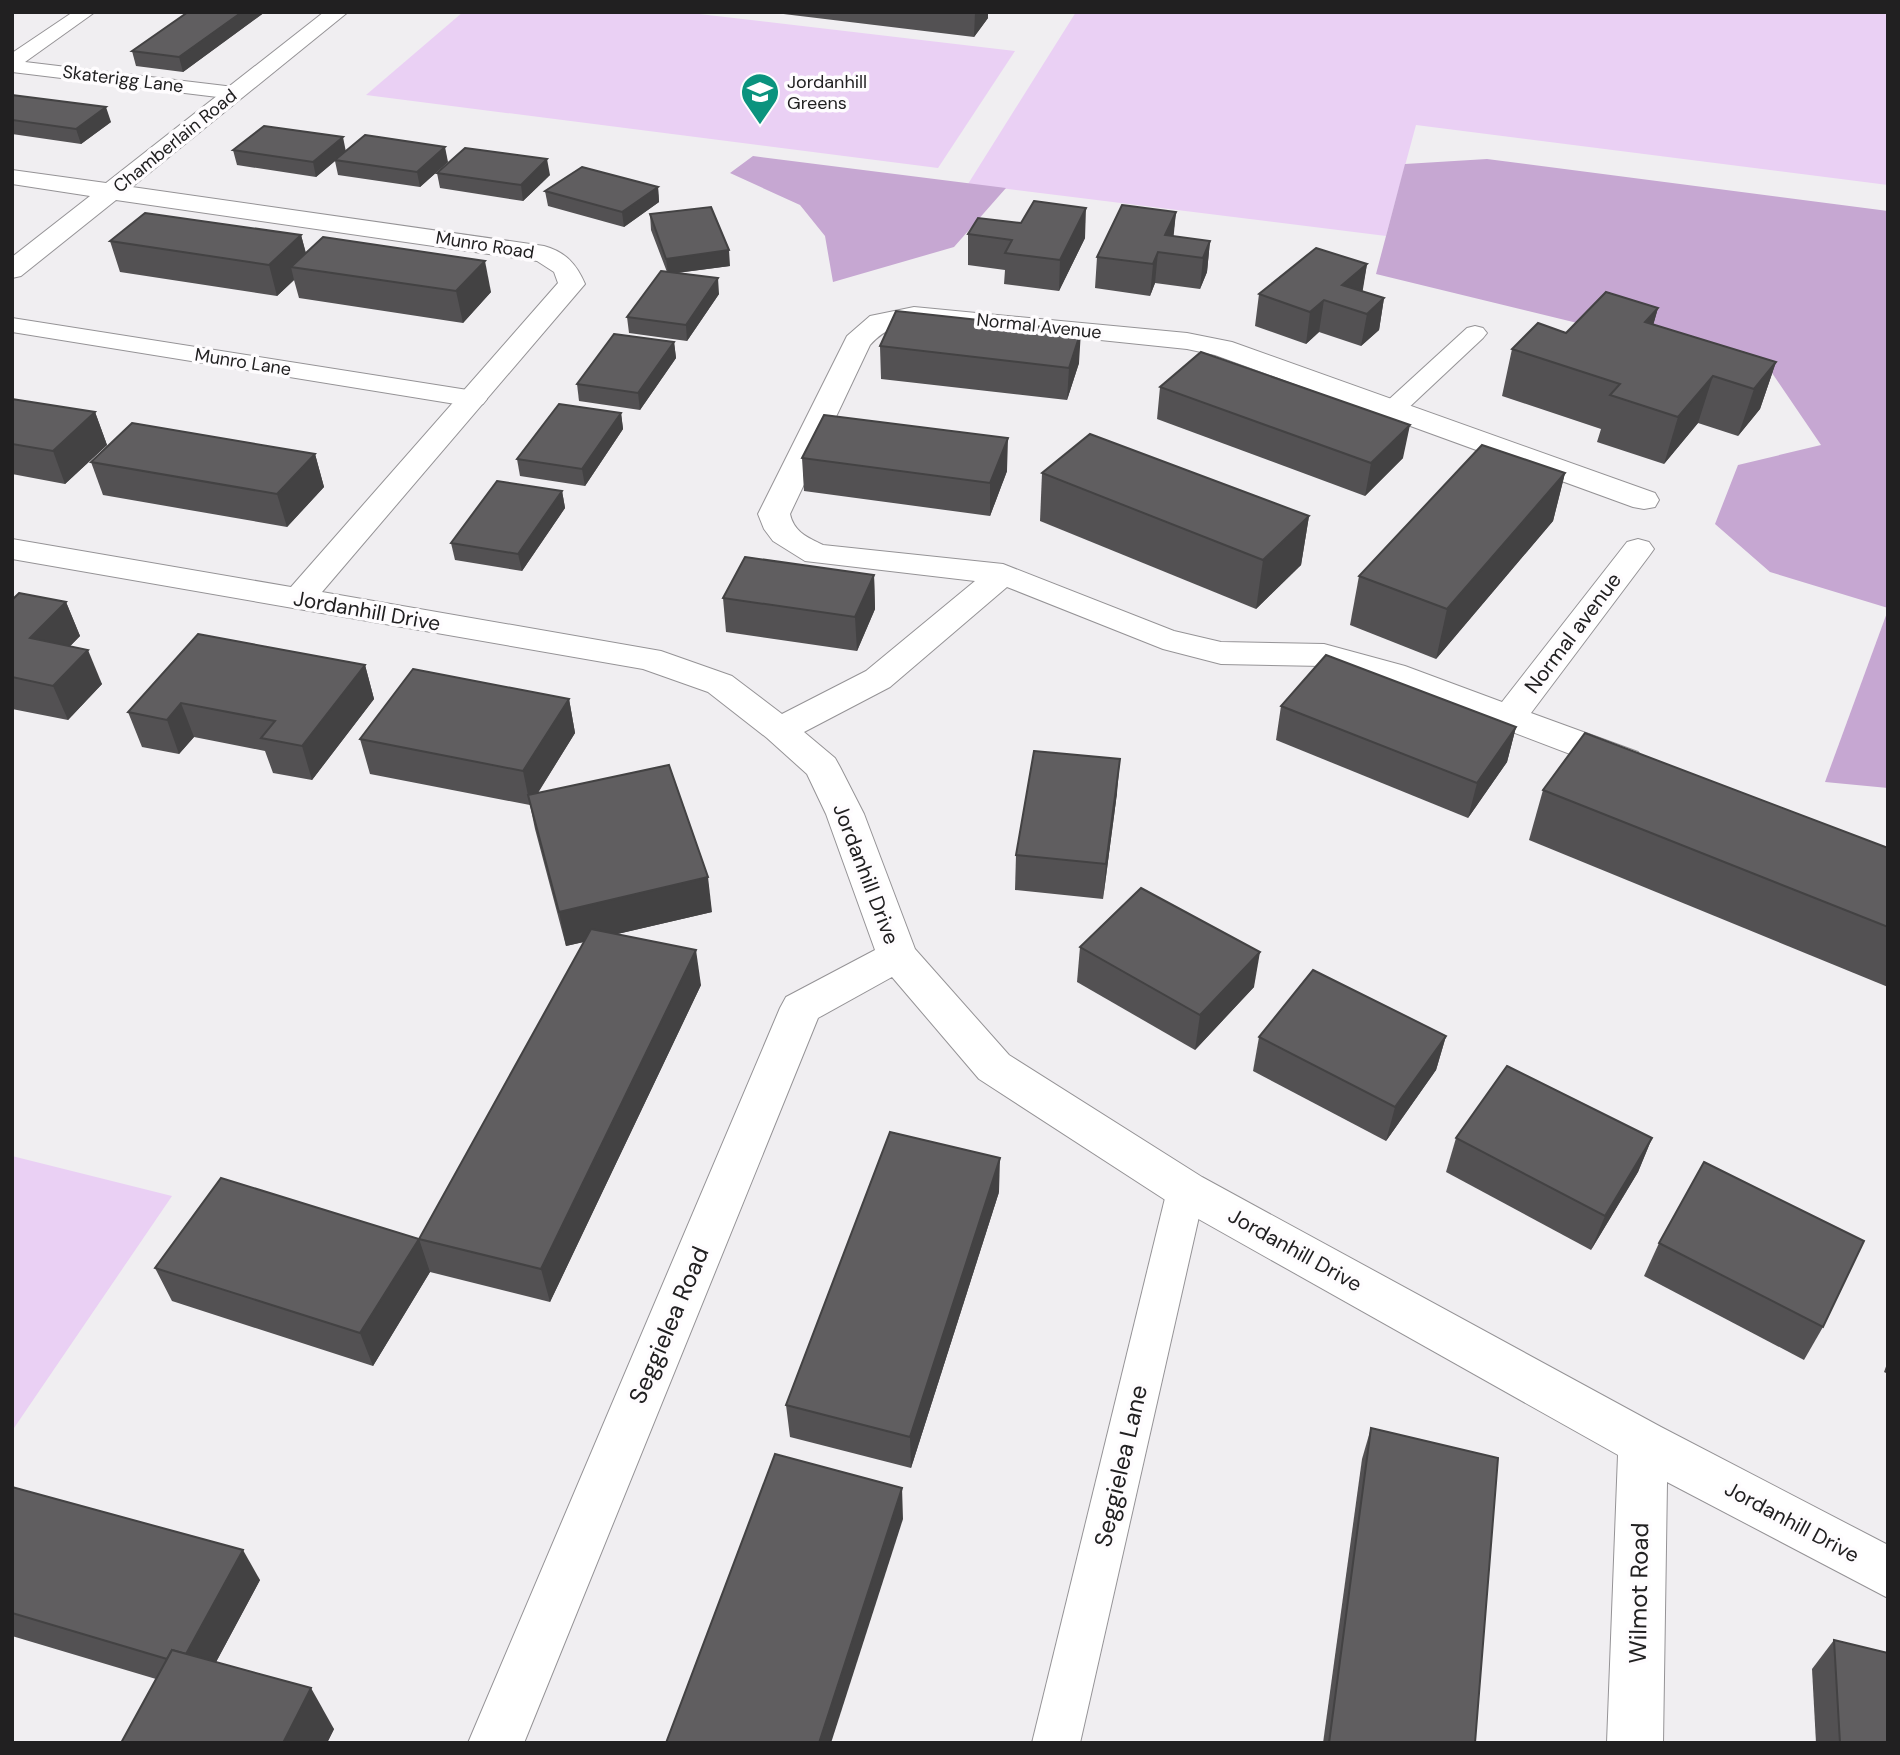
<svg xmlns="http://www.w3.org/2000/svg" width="1900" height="1755" viewBox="0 0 1900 1755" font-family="'DM Sans',sans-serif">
  <rect width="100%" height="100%" fill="#f0eef1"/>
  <!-- green -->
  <g fill="#ead0f4">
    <path d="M463 12H682L1015 51 938 168 366 95Z"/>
    <path d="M1076 12H1888V185L1416 125 1386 236 968 184Z"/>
    <path d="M12 1156 172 1196 12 1431Z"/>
  </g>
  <!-- forest -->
  <g fill="#c6a7d2">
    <path d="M753 156 1006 188 954 247 833 282 825 236 800 205 730 173Z"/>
    <path d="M1487 159 1888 211V608L1770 572 1715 524 1738 465 1821 445 1770 370 1376 274 1405 164Z"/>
    <path d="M1888 610V788L1825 782Z"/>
  </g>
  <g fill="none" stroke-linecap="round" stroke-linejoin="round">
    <defs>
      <g id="service">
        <path d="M73 12H95L25 62 234 87 241 89 244 93 241 97 234 99 12 72V53Z"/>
        <path d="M12 318 474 391 483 394 487 399 483 404 474 407 12 332Z"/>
        <path d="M1475 326 1483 328 1487 333 1483 338 1403 413 1394 416 1385 413 1381 408 1385 403 1467 328Z"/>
        <path d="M1186 1174 1200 1179 1205 1190 1080 1743H1032L1167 1190 1172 1179Z"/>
      </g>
      <path id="minor" d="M324 12H348L132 187 544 246C566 252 577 265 585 284L322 592 661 651 732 676 782 714 866 671 975 581 805 561 773 541 764 529 758 514 847 336 870 316 914 307 1187 333 1232 342 1655 493 1659 500 1655 507 1644 509 1633 507 1215 355 1187 349 926 322C902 324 886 327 870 345L790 514C794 532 807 537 823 545L1003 564 1174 631 1221 642 1324 644 1405 666 1502 702 1627 542 1638 539 1649 542 1654 549 1649 556 1531 713 1638 752 1643 761 1638 770 1625 773 1612 770 1381 682 1323 666 1221 664 1163 649 1007 587 890 687 804 732 835 758 840 767 864 814 915 949 1009 1055 1202 1177 1661 1427 1888 1545V1598L1667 1482 1663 1743H1607L1618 1455 1170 1203 979 1079 892 977 818 1018 524 1743H468L780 1008 786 997 875 950 826 814 807 774 767 738 708 692 643 669 12 559V539L291 587 558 283 554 272 537 261 116 200 21 276 12 278V257L90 196 12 184V170L106 183Z"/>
    </defs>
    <!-- service casing -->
    <use href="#service" stroke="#959396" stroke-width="2"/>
    <!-- minor casing -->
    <use href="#minor" stroke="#959396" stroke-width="2"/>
    <!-- service -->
    <use href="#service" fill="#fff" fill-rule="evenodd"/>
    <!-- minor -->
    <use href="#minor" fill="#fff" fill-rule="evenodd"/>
  </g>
  <!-- wall -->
  <g fill="#535153">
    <path d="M188 12H265L183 72 136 66 132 51Z"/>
    <path d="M767 12H988V18L974 37Z"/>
    <path d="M12 95 111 122 81 144 12 134Z"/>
    <path d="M233 150 448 162 420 187 338 175 335 161 316 177 237 165Z"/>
    <path d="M437 173 550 175 523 201 440 188Z"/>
    <path d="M658 187 659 202 624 227 548 206 545 191Z"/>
    <path d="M1176 212 1173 236 1210 241 1207 272 1200 289 1155 283 1150 296 1095 288 1097 257Z"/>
    <path d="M650 214 730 266 677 273 719 294 687 341 629 333 627 317 667 272 651 230Z"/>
    <path d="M968 234 1085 238 1059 291 1004 284 1005 270 968 265Z"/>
    <path d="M301 235 306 253 491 292 463 323 299 298 294 280 277 296 120 272 110 241Z"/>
    <path d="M1367 264 1362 291 1384 298 1379 330 1361 346 1319 332 1306 344 1255 326 1259 294Z"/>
    <path d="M1658 308 1653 325 1776 362 1760 409 1738 436 1698 423 1664 464 1597 442 1601 429 1502 396 1512 349 1566 333Z"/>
    <path d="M674 342 676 358 640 410 579 401 577 384Z"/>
    <path d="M880 346 1079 363 1067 400 881 379Z"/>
    <path d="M1160 387 1403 458 1365 496 1157 419Z"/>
    <path d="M12 399 95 412 107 445 65 484 12 474Z"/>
    <path d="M621 413 623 429 585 486 520 476 517 459Z"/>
    <path d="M315 454 324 487 287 527 103 495 91 462Z"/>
    <path d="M802 458 1007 471 990 516 804 491Z"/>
    <path d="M1042 473 1309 516 1301 565 1256 609 1040 521Z"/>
    <path d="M1565 473 1553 521 1436 659 1350 625 1359 576Z"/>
    <path d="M562 491 565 508 522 571 455 560 451 543Z"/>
    <path d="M874 575 875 609 857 651 726 632 723 598Z"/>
    <path d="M12 600 66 602 80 636 70 646 102 684 68 720 12 709Z"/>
    <path d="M365 665 374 699 312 780 273 773 265 751 194 737 179 754 142 747 128 712Z"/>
    <path d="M569 699 575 733 538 793 712 912 617 934 701 985 550 1302 430 1272 373 1366 172 1301 155 1268 419 1239 584 942 566 946 535 829 530 805 370 774 360 739Z"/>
    <path d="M1281 706 1516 727 1507 762 1468 818 1276 740Z"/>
    <path d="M1543 790 1888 848V987L1529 840Z"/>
    <path d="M1117 793 1103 899 1015 890 1016 855Z"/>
    <path d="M1080 947 1254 987 1195 1050 1077 982Z"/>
    <path d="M1446 1036 1436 1070 1386 1141 1253 1071 1259 1037Z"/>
    <path d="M1456 1138H1652L1638 1172 1591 1250 1446 1172Z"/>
    <path d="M999 1192 911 1468 790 1437 786 1405Z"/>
    <path d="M1659 1243 1823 1327 1804 1360 1644 1276Z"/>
    <path d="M1888 1361V1374L1884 1372Z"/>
    <path d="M1371 1428 1475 1743H1323L1362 1459Z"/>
    <path d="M12 1487 260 1580 216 1662 334 1729 327 1743H121L156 1679 12 1636Z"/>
    <path d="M1834 1640 1888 1743H1816L1812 1669Z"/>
  </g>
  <!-- shaded-wall -->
  <g fill="#434243">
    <path d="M242 12H265L183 72 179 57Z"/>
    <path d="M975 12H988V18L974 37Z"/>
    <path d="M106 107 111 122 81 144 76 129Z"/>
    <path d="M343 137 346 152 335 160V161L316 177 313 162Z"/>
    <path d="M445 147 448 162 420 187 417 172Z"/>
    <path d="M547 159 550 175 523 201 521 185Z"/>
    <path d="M658 187 659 202 624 227 622 212Z"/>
    <path d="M1086 208 1085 238 1059 291 1060 260Z"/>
    <path d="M1176 212 1173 242 1165 235Z"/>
    <path d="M301 235 309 266 291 267 294 280 277 296 269 265Z"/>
    <path d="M1210 241 1207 272 1200 289 1203 258Z"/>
    <path d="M729 250 730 266 668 274 666 259Z"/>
    <path d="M1158 252 1155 283 1150 296 1153 264Z"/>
    <path d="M485 261 491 292 463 323 456 291Z"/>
    <path d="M1367 264 1362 295 1342 285Z"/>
    <path d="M718 278 719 294 687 341 686 325Z"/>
    <path d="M1384 298 1379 330 1361 346 1367 314Z"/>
    <path d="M1324 300 1319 332 1306 344 1310 312Z"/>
    <path d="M1658 308 1645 354V322Z"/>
    <path d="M1081 331 1079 363 1067 400 1069 368Z"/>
    <path d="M674 342 676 358 640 410 638 393Z"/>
    <path d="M1776 362 1760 409 1738 436 1754 389Z"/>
    <path d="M1713 376 1698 423 1664 464 1678 417Z"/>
    <path d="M95 412 107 445 65 484 53 451Z"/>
    <path d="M621 413 623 429 585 486 582 469Z"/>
    <path d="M1410 425 1403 458 1365 496 1371 463Z"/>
    <path d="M1008 438 1007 471 990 516V483Z"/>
    <path d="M315 454 324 487 287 527 277 494Z"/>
    <path d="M1565 473 1553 521 1436 659 1447 609Z"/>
    <path d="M562 491 565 508 522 571 518 554Z"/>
    <path d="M1309 516 1301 565 1256 609 1263 560Z"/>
    <path d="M874 575 875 609 857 651 855 617Z"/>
    <path d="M66 602 80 636 45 672 30 638Z"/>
    <path d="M88 650 102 684 68 720 53 686Z"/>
    <path d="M365 665 374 699 312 780 302 746Z"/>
    <path d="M569 699 575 733 530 805 523 771Z"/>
    <path d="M181 703 194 737 179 754 167 720Z"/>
    <path d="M1516 727 1507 762 1468 818 1477 783Z"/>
    <path d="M1120 759 1117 793 1103 899 1106 864Z"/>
    <path d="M708 877 712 912 566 946 559 912Z"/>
    <path d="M696 950 701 985 550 1302 541 1269Z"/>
    <path d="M1260 952 1254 987 1195 1050 1200 1015Z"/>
    <path d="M1446 1036 1436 1070 1386 1141 1395 1107Z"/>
    <path d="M1652 1138 1638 1172 1591 1250 1605 1216Z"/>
    <path d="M1000 1158 999 1192 911 1468 910 1437Z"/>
    <path d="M419 1239 430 1272 373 1366 360 1333Z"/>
    <path d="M902 1488 903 1519 831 1743H819Z"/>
    <path d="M243 1550 260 1580 200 1692 181 1663Z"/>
    <path d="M311 1688 334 1729 327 1743H283Z"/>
  </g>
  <!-- building -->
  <g fill="#605e60" stroke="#434243" stroke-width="2">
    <path d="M188 12H242L179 57 132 51Z"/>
    <path d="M12 95 106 107 76 129 12 120Z"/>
    <path d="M264 126 343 137 313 162 233 150Z"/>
    <path d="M365 135 445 147 417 172 335 160Z"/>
    <path d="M465 148 547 159 521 185 437 173Z"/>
    <path d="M582 167 658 187 622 212 545 191Z"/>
    <path d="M1034 201 1086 208 1060 260 1005 253 1012 240 968 234 978 218 1021 223Z"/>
    <path d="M1122 205 1176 212 1165 235 1210 241 1203 258 1158 252 1153 264 1097 257Z"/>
    <path d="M711 207 729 250 666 259 650 214Z"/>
    <path d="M145 213 301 235 269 265 110 241Z"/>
    <path d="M323 237 485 261 456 291 291 267Z"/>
    <path d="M1316 248 1367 264 1342 285 1384 298 1367 314 1324 300 1310 312 1259 294Z"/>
    <path d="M661 271 718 278 686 325 627 317Z"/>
    <path d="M1606 292 1658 308 1645 322 1776 362 1754 389 1713 376 1678 417 1610 395 1620 384 1512 349 1538 323 1566 333Z"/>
    <path d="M896 311 1081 331 1069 368 880 346Z"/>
    <path d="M614 334 674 342 638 393 577 384Z"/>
    <path d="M1201 352 1410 425 1371 463 1160 387Z"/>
    <path d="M12 399 95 412 53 451 12 444Z"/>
    <path d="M559 404 621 413 582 469 517 459Z"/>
    <path d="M824 415 1008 438 990 483 802 458Z"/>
    <path d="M132 423 315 454 277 494 91 462Z"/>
    <path d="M1090 434 1309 516 1263 560 1042 473Z"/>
    <path d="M1482 445 1565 473 1447 609 1359 576Z"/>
    <path d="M497 481 562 491 518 554 451 543Z"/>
    <path d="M745 557 874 575 855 617 723 598Z"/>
    <path d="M19 593 66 602 30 638 88 650 53 686 12 677V600Z"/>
    <path d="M198 634 365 665 302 746 261 738 275 721 181 703 167 720 128 712Z"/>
    <path d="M1326 655 1516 727 1477 783 1281 706Z"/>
    <path d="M413 669 569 699 523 771 360 739Z"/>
    <path d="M1585 733 1888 848V927L1543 790Z"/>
    <path d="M1034 751 1120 759 1106 864 1016 855Z"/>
    <path d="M669 765 708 877 559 912 528 795Z"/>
    <path d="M1141 888 1260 952 1200 1015 1080 947Z"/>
    <path d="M591 929 696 950 541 1269 419 1239Z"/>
    <path d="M1313 970 1446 1036 1395 1107 1259 1037Z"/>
    <path d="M1507 1066 1652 1138 1605 1216 1456 1138Z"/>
    <path d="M890 1132 1000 1158 910 1437 786 1405Z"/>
    <path d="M1704 1162 1864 1241 1823 1327 1659 1243Z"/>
    <path d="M221 1178 419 1239 360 1333 155 1268Z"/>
    <path d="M1371 1428 1498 1458 1475 1743H1329Z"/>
    <path d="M775 1454 902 1488 819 1743H666Z"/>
    <path d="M12 1487 243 1550 186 1654 172 1650 167 1659 12 1613Z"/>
    <path d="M1834 1640 1888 1653V1743H1840Z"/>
    <path d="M172 1650 311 1688 283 1743H121Z"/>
  </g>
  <!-- icons -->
  <defs>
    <symbol id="school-pin" viewBox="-11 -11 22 30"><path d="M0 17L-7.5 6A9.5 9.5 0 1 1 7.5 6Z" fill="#0b937e" stroke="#fefcfe"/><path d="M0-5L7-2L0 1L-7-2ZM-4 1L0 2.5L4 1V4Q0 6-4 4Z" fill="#fff"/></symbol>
  </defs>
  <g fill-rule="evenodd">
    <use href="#school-pin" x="738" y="70" width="44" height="60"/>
  </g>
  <g text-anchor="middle" stroke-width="7" stroke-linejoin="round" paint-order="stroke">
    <!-- far-street labels -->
    <g font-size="18" fill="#212021" stroke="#fefcfe">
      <text transform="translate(123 79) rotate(7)" y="6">Skaterigg Lane</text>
      <text transform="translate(175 141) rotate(-39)" y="6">Chamberlain Road</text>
      <text transform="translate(485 245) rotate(9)" y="6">Munro Road</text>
      <text transform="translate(1039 326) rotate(6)" y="6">Normal Avenue</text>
      <text transform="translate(243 362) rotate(9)" y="6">Munro Lane</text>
    </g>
    <!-- far-poi labels -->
    <g font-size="18" fill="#212021" stroke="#fefcfe" text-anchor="start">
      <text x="787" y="88">Jordanhill<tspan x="787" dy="21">Greens</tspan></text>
    </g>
    <!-- street labels -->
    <g font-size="21" fill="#212021" stroke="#fefcfe">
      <text transform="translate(367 611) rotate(10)" y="7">Jordanhill Drive</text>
      <text transform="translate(1573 633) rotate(-53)" y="7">Normal avenue</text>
      <text transform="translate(866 874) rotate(69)" y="7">Jordanhill Drive</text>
      <text transform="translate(1295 1250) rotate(29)" y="7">Jordanhill Drive</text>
      <text transform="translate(1792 1522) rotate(28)" y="7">Jordanhill Drive</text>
    </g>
    <!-- near-street labels -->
    <g font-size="24" fill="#212021" stroke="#fefcfe">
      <text transform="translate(669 1325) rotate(-67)" y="8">Seggielea Road</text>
      <text transform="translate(1121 1466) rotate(-77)" y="8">Seggielea Lane</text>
      <text transform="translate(1639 1593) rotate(-89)" y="8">Wilmot Road</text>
    </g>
  </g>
  <!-- border -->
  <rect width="1900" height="1755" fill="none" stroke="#212021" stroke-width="28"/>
</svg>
